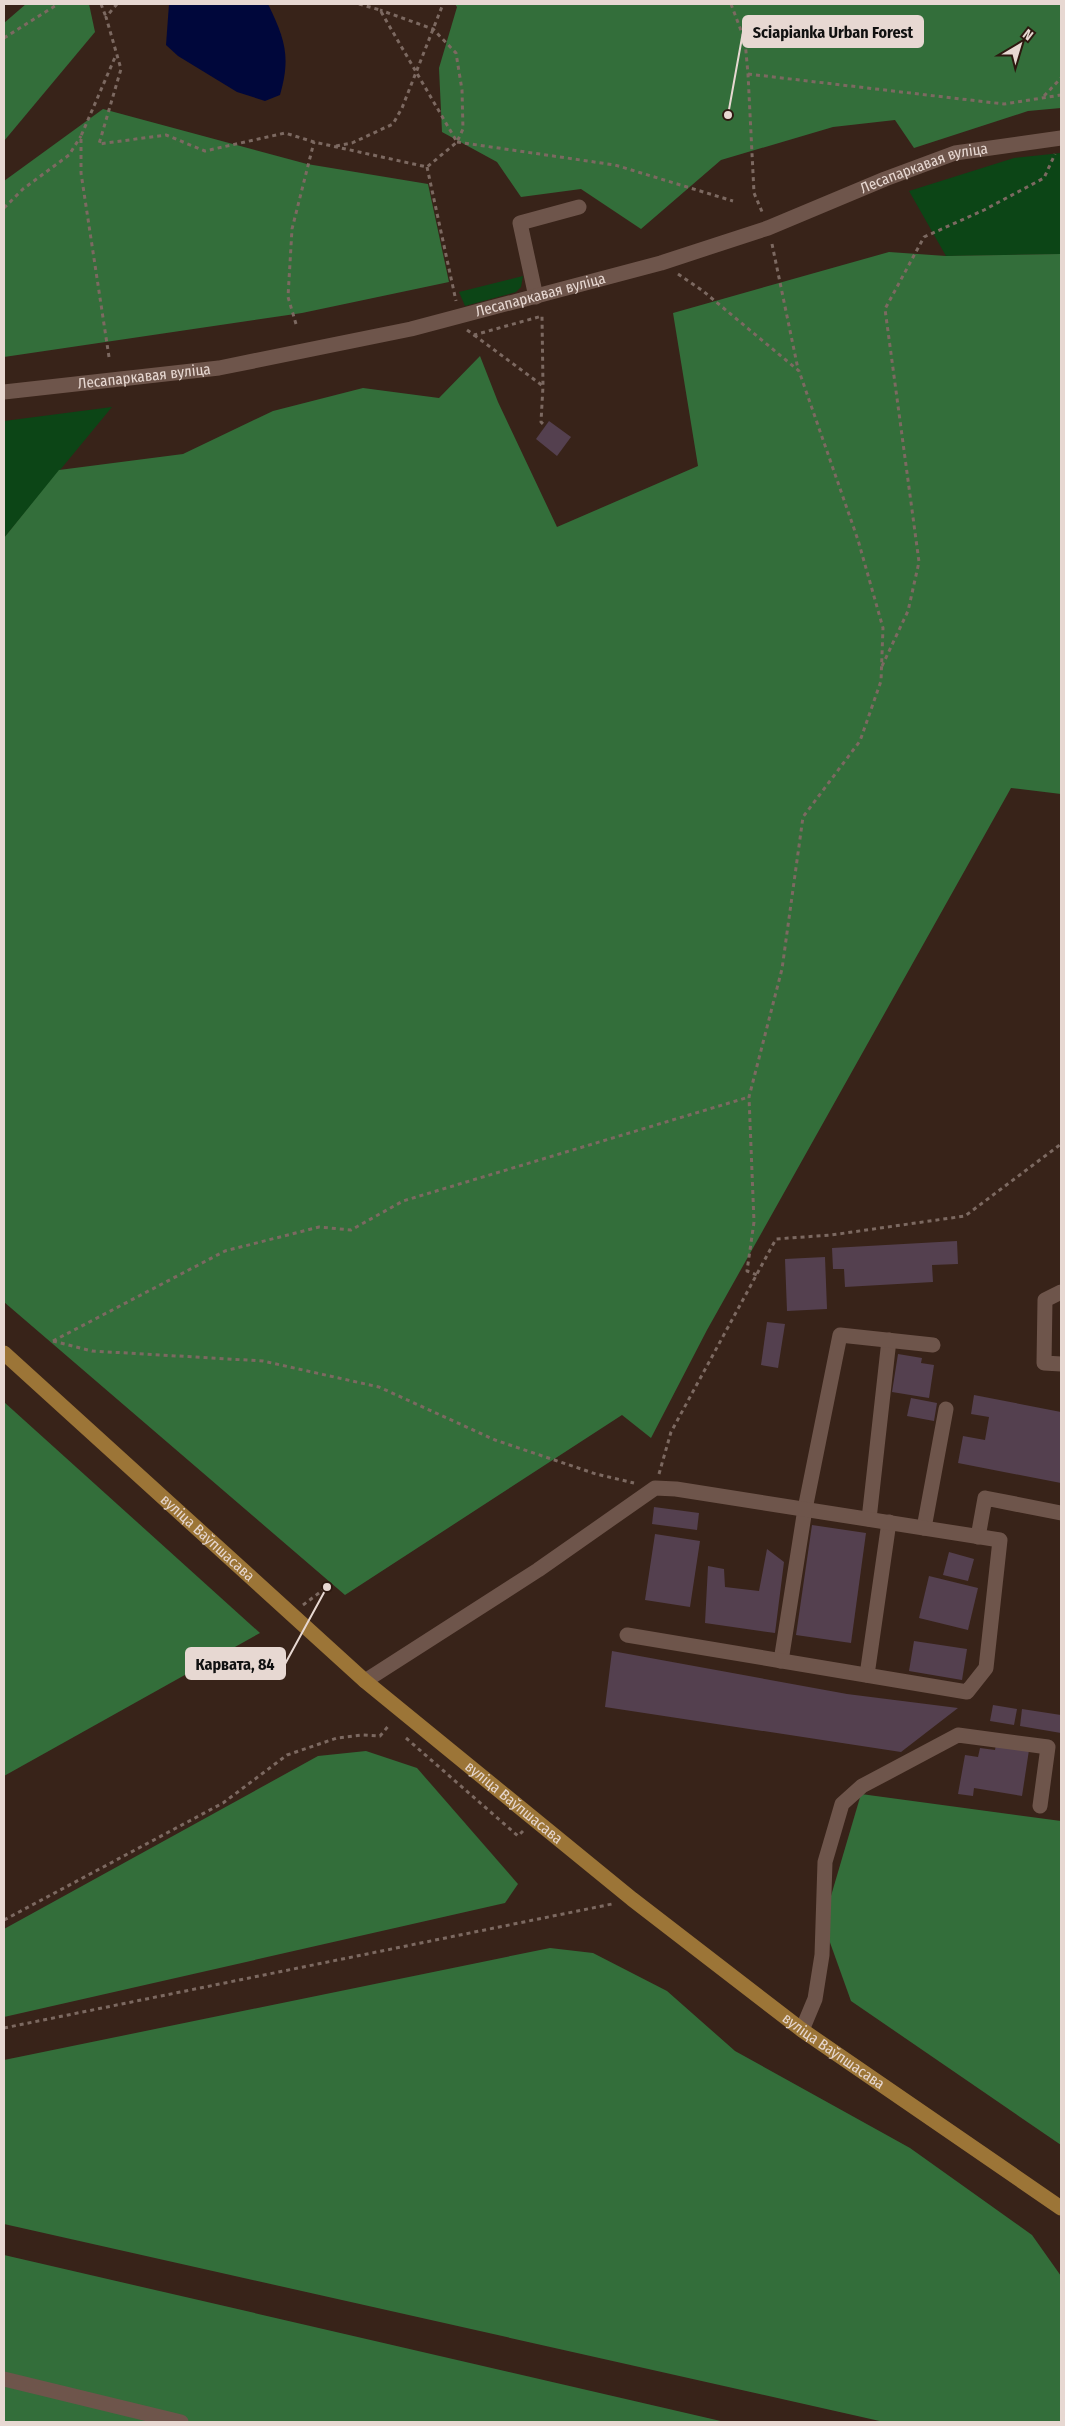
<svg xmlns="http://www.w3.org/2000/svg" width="1065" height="2426" viewBox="0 0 1065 2426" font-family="'Fira Sans Condensed',sans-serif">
  <rect width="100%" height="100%" fill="#382319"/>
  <!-- green -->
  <g fill="#0c4516">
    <path d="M1061 153V254L946 256 909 191 1014 158Z"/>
    <path d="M523 276 521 287 516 292 465 306 459 292Z"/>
    <path d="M112 407 4 538V421Z"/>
  </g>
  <!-- forest -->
  <g fill="#336e3a">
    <path d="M26 4H89L95 32 4 141V23Z"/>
    <path d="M455 4H1061V108L1028 111 914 148 895 120 833 127 721 160 641 229 581 189 521 197 497 162 442 132 439 68 457 7Z"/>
    <path d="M103 109 307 164 428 184 449 282 302 313 4 357V181Z"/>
    <path d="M889 252 946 256 1061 254V794L1011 788 707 1330 651 1438 622 1415 345 1595 4 1302V538L59 470 183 454 273 411 363 388 439 398 480 356 498 402 557 527 698 466 673 313Z"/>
    <path d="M4 1402 260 1633 4 1776Z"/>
    <path d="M366 1751 417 1768 518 1884 505 1903 4 2017V1929L318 1756Z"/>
    <path d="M861 1794 1061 1821V2145L851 2001 823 1923Z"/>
    <path d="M550 1948 593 1953 667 1991 735 2051 910 2148 1032 2235 1061 2276V2422H884L4 2224V2060Z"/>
    <path d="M4 2255 725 2422H4Z"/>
  </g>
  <!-- water -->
  <path fill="#00073b" d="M169 4H268C285 39 291 57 280 95L265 101 237 92 178 56 166 45Z"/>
  <!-- building -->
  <g fill="#54404f">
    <path d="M549 421 571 437 557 456 536 439Z"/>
    <path d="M957 1241 958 1264 932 1265 933 1282 845 1287 844 1269H833L832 1248Z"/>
    <path d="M825 1257 827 1309 787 1311 785 1259Z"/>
    <path d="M767 1322 785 1324 778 1368 761 1365Z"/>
    <path d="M898 1354 922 1358 921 1363 934 1365 929 1398 892 1392Z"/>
    <path d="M974 1395 1061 1412V1483L958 1463 963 1436 985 1440 989 1417 971 1414Z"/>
    <path d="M911 1398 937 1403 934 1421 907 1416Z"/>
    <path d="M654 1507 699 1513 697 1530 652 1524Z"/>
    <path d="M812 1525 866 1533 851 1643 796 1635Z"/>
    <path d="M655 1534 700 1541 690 1607 645 1600Z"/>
    <path d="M767 1549 784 1562 775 1633 705 1623 708 1566 724 1569 725 1587 759 1591Z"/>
    <path d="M949 1552 974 1559 968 1581 943 1575Z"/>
    <path d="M929 1576 978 1588 968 1630 919 1618Z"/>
    <path d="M914 1641 967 1649 962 1680 909 1671Z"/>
    <path d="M612 1651 847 1694 958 1708 901 1752 605 1707Z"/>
    <path d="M993 1705 1017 1709 1014 1725 990 1721Z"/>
    <path d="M1022 1709 1061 1715V1733L1020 1726Z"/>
    <path d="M996 1744 1029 1750 1022 1796 974 1788 973 1796 958 1794 965 1755 978 1757 980 1748 995 1750Z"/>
  </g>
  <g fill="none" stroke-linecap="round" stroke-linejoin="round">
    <!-- path -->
    <g stroke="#7c6961" stroke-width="3" stroke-dasharray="4 4" stroke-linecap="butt">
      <path d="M101 4 106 17"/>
      <path d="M117 4 106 17 121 69 99 144 166 135 205 151 285 133 314 142 427 167 457 142 463 129 462 90 456 53 433 29 380 10"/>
      <path d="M359 4 380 10 457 142"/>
      <path d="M731 4 745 41 748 74 754 193 763 214"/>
      <path d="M4 38 58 4"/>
      <path d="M748 74 1004 104 1061 95"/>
      <path d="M1044 96 1061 78"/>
      <path d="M457 142 615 165 733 201"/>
      <path d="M336 146 352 143 393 124 402 108 443 4"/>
      <path d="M427 167 456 301"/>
      <path d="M4 208 23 189 69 155 81 136"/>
      <path d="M772 244 798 369"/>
      <path d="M678 274 703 291 799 371 858 540 883 628 881 681 860 741 803 817 782 969 749 1097 754 1222 747 1271 757 1275"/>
      <path d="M296 324 288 297 292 229 314 142"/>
      <path d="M467 330 474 335 542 316 543 386 541 422 545 426"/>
      <path d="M474 335 543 386"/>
      <path d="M109 357 81 173V136L116 55"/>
      <path d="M882 666 908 611 919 562 885 309 924 237 984 210 1044 178 1055 154"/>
      <path d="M53 1341 92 1351 263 1361 379 1387 495 1440 596 1474 634 1483"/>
      <path d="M53 1341 225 1251 319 1227 351 1230 403 1201 749 1097"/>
      <path d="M659 1474 671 1432 776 1239 831 1235 965 1216 1061 1144"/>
      <path d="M303 1605 327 1587"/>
      <path d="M406 1738 518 1836 523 1831"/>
      <path d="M4 1920 223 1803 287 1755 337 1738 362 1735 380 1736 390 1724"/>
      <path d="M4 2028 612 1904"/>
    </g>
    <!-- minor -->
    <g stroke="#6e554b" stroke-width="15">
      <path d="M536 297 520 223 579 207"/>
      <path id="s1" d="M4 392 219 368 411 329 661 263 768 228 885 179 955 153 1061 138"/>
      <path d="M1061 1292 1045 1300 1044 1363 1061 1364"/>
      <path d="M869 1519 889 1340"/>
      <path d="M924 1528 946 1409"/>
      <path d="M978 1537 985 1498 1061 1513"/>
      <path d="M781 1661 805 1509 840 1335 933 1345"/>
      <path d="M867 1675 889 1522"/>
      <path d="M365 1681 538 1570 655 1488 676 1489 1000 1540 986 1668 967 1692 627 1635"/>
      <path d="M802 2030 815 1999 822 1955 825 1862 842 1804 862 1786 958 1735 1048 1747 1040 1806"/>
      <path d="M4 2379 181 2422"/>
    </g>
    <!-- major -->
    <path stroke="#9c7537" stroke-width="15" id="s2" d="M4 1353 365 1681 632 1899 802 2030 1061 2208"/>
  </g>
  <g text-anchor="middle" stroke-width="4" stroke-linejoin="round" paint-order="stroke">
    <!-- street labels -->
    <g font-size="15" fill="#e7d8d2" stroke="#2d1910">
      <text dy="5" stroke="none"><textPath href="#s1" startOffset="951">Лесапаркавая вуліца</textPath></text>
      <text dy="5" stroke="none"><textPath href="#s1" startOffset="546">Лесапаркавая вуліца</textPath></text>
      <text dy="5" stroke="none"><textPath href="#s1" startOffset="141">Лесапаркавая вуліца</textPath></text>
      <text dy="5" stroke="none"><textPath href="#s2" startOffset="275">вуліца Ваўпшасава</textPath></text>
      <text dy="5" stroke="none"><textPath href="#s2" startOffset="680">вуліца Ваўпшасава</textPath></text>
      <text dy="5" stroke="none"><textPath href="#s2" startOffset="1085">вуліца Ваўпшасава</textPath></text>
    </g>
  </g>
  <!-- callouts -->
  <path fill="none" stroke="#e7d8d2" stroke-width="2" d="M728 115L743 32M327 1587L285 1664"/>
  <g fill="#e7d8d2" stroke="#2d1910" stroke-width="2">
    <circle cx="728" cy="115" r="5"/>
    <circle cx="327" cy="1587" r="5"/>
  </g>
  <g fill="#e7d8d2" stroke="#e7d8d2" stroke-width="2">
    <rect x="743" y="16" width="180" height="31" rx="5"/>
    <rect x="186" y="1648" width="99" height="31" rx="5"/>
  </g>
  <g font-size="16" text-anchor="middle" font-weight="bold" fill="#111">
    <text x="833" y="38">Sciapianka Urban Forest</text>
    <text x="235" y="1670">Карвата, 84</text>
  </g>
  <!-- border -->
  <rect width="1065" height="2426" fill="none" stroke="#e7d8d2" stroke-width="10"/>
  <!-- north arrow -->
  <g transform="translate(1020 45) rotate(38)" stroke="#2d1910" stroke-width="4" paint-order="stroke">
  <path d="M0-4L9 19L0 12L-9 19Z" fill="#e7d8d2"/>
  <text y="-8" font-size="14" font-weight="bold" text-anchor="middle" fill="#e7d8d2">N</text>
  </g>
</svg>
